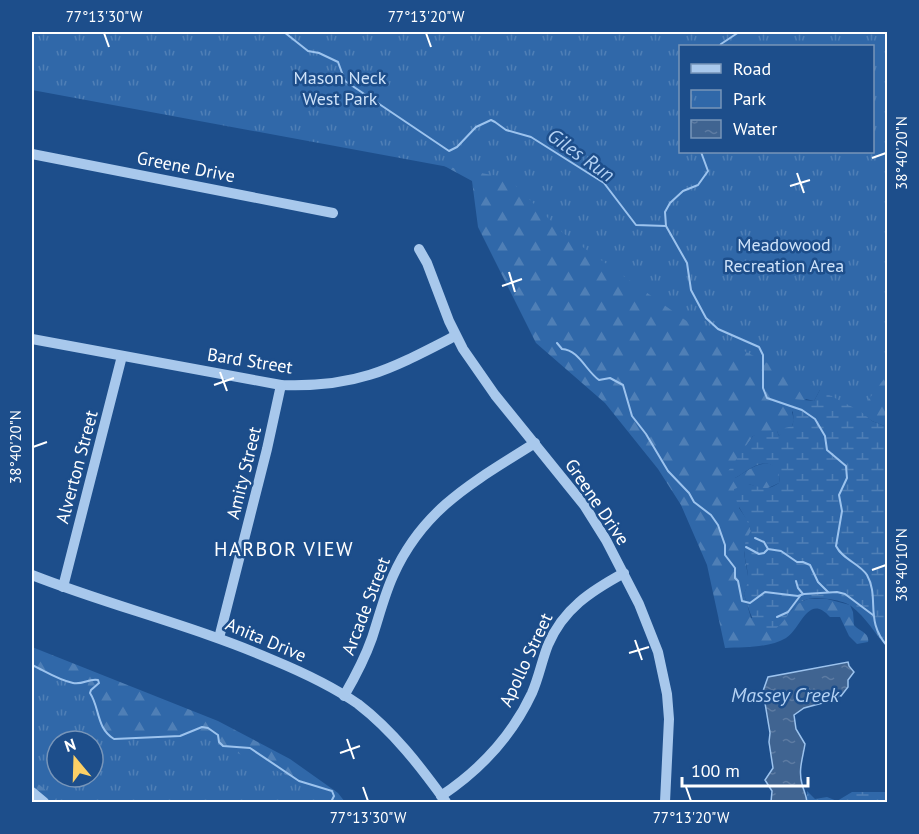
<svg xmlns="http://www.w3.org/2000/svg" width="919" height="834" viewBox="0 0 919 834" font-family="'PT Sans',sans-serif">
  <defs>
    <pattern id="forest-firs" width="22" height="20" patternUnits="userSpaceOnUse" patternTransform="scale(1.5)"><rect width="22" height="20" fill="#3068a9"/><path d="M5 1l3.5 6h-7zM16 11l3.5 6h-7z" fill="#4f7fb6"/></pattern>
    <pattern id="wetland-marsh" width="20" height="14" patternUnits="userSpaceOnUse" patternTransform="scale(1.5)"><rect width="20" height="14" fill="#3068a9"/><path d="M1 5h8M5 5V1M11 12h8M15 12V8" fill="none" stroke="#4f7fb6"/></pattern>
    <pattern id="park-tufts" width="24" height="20" patternUnits="userSpaceOnUse" patternTransform="scale(1.5)"><rect width="24" height="20" fill="#3068a9"/><path d="M3 7l-1-3M5 7V3M7 7l1-3M15 17l-1-3M17 17v-4M19 17l1-3" fill="none" stroke="#4f7fb6"/></pattern>
    <pattern id="water-ripples" width="26" height="14" patternUnits="userSpaceOnUse" patternTransform="scale(1.5)"><rect width="26" height="14" fill="#406491"/><path d="M2 4q2-2 4 0t4 0M15 11q2-2 4 0t4 0" fill="none" stroke="#5d7ba2"/></pattern>
  </defs>
  <rect width="100%" height="100%" fill="#1d4e8b"/>
  <!-- forest -->
  <g fill="url(#forest-firs)" fill-rule="evenodd">
    <path d="M887 32V427L872 421 822 386 814 401 806 399 792 412 794 420 792 426 779 436 777 431 753 436 747 445 735 478C746 472 761 458 774 466 780 470 780 476 779 483L764 490 749 484 739 508 748 521 751 531 744 553 749 582 744 594 751 618 791 611 798 603 808 599H827L850 605 853 612 854 625C859 631 870 633 868 642L857 644 849 636 840 617H830C808 592 801 629 786 638 769 648 744 647 725 648L707 565 681 505 658 469 605 403 536 343 478 227 472 181 402 143 273 68ZM680 46H872V152H680Z"/>
    <path d="M32 647 218 721 290 759 338 793 345 802H32ZM57 741H93V777H57Z"/>
  </g>
  <!-- wetland -->
  <g fill="url(#wetland-marsh)">
    <path d="M822 386 862 408 860 411 872 421 887 427V647C875 634 866 617 851 606 845 602 836 600 829 599 818 598 806 597 798 604 790 610 786 619 780 625 758 646 748 608 744 594 756 566 734 556 751 531 747 516 734 505 734 489L749 484C762 488 767 491 779 483 782 468 769 459 755 466 744 471 735 482 721 481L753 436C761 431 768 430 777 431L779 436 785 428 792 426C796 417 790 409 794 399L814 401Z"/>
    <path d="M807 791 815 799 827 797 837 801 852 792H887V802H807Z"/>
  </g>
  <!-- park -->
  <g fill="url(#park-tufts)" fill-rule="evenodd">
    <path d="M32 32H887V375L860 411 688 322 563 233 508 178 32 90ZM680 46H872V152H680Z"/>
    <path d="M32 667 89 681 86 691 107 734 202 737 328 794 332 802H55L57 799 32 779ZM57 741H93V777H57Z"/>
  </g>
  <!-- water -->
  <path fill="url(#water-ripples)" stroke="#9cc3ee" stroke-width="1.5" d="M848 662 849 666 854 672 848 680V687L841 696 839 695 837 699 804 708 794 715 796 729 805 744C803 757 798 770 802 784 804 792 806 794 807 802H771L772 791 765 780 773 768 769 742 770 733 763 691 768 677Z"/>
  <g fill="none" stroke-linecap="round" stroke-linejoin="round">
    <!-- stream -->
    <g stroke="#9cc3ee" stroke-width="2">
      <path d="M284 32 308 51 319 53 338 62 345 81 449 151 457 147 476 127 491 120 495 122 506 130 531 137 604 183 636 225 666 226 687 263 691 290 706 318 718 329 759 347 763 355V388L767 398 802 410 815 419 825 436 827 450 846 466 847 478 839 495 842 511 836 546C843 560 859 563 867 575 880 598 864 621 888 647"/>
      <path d="M720 46 721 44 739 32"/>
      <path d="M666 226 665 212 670 203 683 191 698 185 708 171 701 152"/>
      <path d="M557 343 562 349C579 350 586 371 599 380L610 378 623 385 632 416 646 434 668 471 689 493 694 502 711 515 718 525 725 545V555L735 568V578L738 581 742 601 750 603 765 592 798 596 804 594 837 592 845 594 873 615"/>
      <path d="M755 538 764 542 768 549 781 551 797 562H803L810 565 818 582 828 592"/>
      <path d="M746 547 759 554 764 553 768 549"/>
      <path d="M796 581 798 588 803 594"/>
      <path d="M777 617 788 612 800 596"/>
      <path d="M32 665C45 671 58 680 73 683 83 685 89 678 98 680L99 683 91 690 90 693C100 708 96 728 114 739L180 736 202 727 208 728 218 735 219 742 223 746 250 748 299 781 332 791 334 796 331 802"/>
    </g>
    <!-- minor -->
    <g stroke="#a8c8ec" stroke-width="10">
      <path d="M32 154 333 213"/>
      <path d="M419 249 427 263 449 321 463 349 495 395 584 505 606 540 639 604 658 652 667 694 669 719 665 802"/>
      <path d="M32 339 281 385C357 388 391 369 455 336"/>
      <path d="M32 575C111 606 195 626 273 660 302 672 332 686 358 704 393 731 420 766 446 802"/>
      <path d="M63 587 122 356"/>
      <path d="M219 638 267 449 281 385"/>
      <path d="M344 696C355 677 365 658 372 638 379 617 384 596 393 576 423 508 475 481 535 443"/>
      <path d="M32 792 44 802"/>
      <path d="M441 796C480 770 512 736 532 693 539 677 542 660 548 645 563 609 591 591 624 573"/>
    </g>
  </g>
  <!-- ticks -->
  <path fill="none" stroke="#fff" stroke-width="2" d="M104 33 109 47M426 33 431 47M872 158 886 153M797 173 804 193M790 186 810 180M509 272 515 292M502 286 522 279M220 372 227 391M214 385 234 378M33 447 47 442M872 570 886 565M635 640 642 660M629 653 649 647M347 739 354 759M340 753 360 746M363 787 368 801M686 787 691 801"/>
  <g text-anchor="middle" stroke-width="5" stroke-linejoin="round" paint-order="stroke">
    <!-- park labels -->
    <g font-size="18" fill="#cee2f9" stroke="#1d4e8b">
      <text x="340" y="84">Mason Neck<tspan x="340" dy="21">West Park</tspan></text>
      <text x="784" y="251">Meadowood<tspan x="784" dy="21">Recreation Area</tspan></text>
    </g>
    <!-- street labels -->
    <g font-size="18" fill="#fff" stroke="#1d4e8b">
      <text transform="translate(186 167) rotate(11)" y="6">Greene Drive</text>
      <text transform="translate(250 361) rotate(9)" y="6">Bard Street</text>
      <text transform="translate(77 467) rotate(-75)" y="6">Alverton Street</text>
      <text transform="translate(244 473) rotate(-76)" y="6">Amity Street</text>
      <text transform="translate(597 502) rotate(56)" y="6">Greene Drive</text>
      <text transform="translate(366 606) rotate(-69)" y="6">Arcade Street</text>
      <text transform="translate(266 640) rotate(23)" y="6">Anita Drive</text>
      <text transform="translate(526 660) rotate(-65)" y="6">Apollo Street</text>
    </g>
    <!-- water labels -->
    <g font-size="20" font-style="italic" fill="#b4d2f4" stroke="#1d4e8b">
      <text transform="translate(581 155) rotate(35)" y="7">Giles Run</text>
      <text x="785" y="702">Massey Creek</text>
    </g>
    <!-- neighbourhood labels -->
    <g font-size="20" letter-spacing="1.5" fill="#fff" stroke="#1d4e8b">
      <text x="284" y="556">HARBOR VIEW</text>
    </g>
  </g>
  <!-- border -->
  <rect width="919" height="834" fill="none" stroke="#1d4e8b" stroke-width="66"/>
  <!-- legend -->
  <rect x="679" y="45" width="195" height="108" fill="#1d4e8b" stroke="#7795b9" stroke-width="1.5"/>
  <rect x="691" y="64" width="30" height="9" fill="#a8c8ec" stroke="#7795b9" stroke-width="1.5"/>
  <text x="733" y="75" font-size="18" fill="#ffffff">Road</text>
  <rect x="691" y="90" width="30" height="18" fill="url(#park-tufts)" stroke="#7795b9" stroke-width="1.5"/>
  <text x="733" y="105" font-size="18" fill="#ffffff">Park</text>
  <rect x="691" y="120" width="30" height="18" fill="url(#water-ripples)" stroke="#7795b9" stroke-width="1.5"/>
  <text x="733" y="135" font-size="18" fill="#ffffff">Water</text>
  <!-- north arrow -->
  <g transform="translate(75 759) rotate(341)"><circle r="28" fill="#1d4e8b" stroke="#7795b9" stroke-width="1.5"/>
  <path d="M0-4.5L10 22L0 15L-10 22Z" fill="#fcd066"/>
  <text y="-9" font-size="16" font-weight="bold" text-anchor="middle" fill="#ffffff">N</text>
  </g>
  <!-- scale -->
  <path d="M682 777v9h126v-9" fill="none" stroke="#ffffff" stroke-width="3"/>
  <text x="691" y="777" font-size="18" fill="#ffffff" stroke="#1d4e8b" stroke-width="4.5" paint-order="stroke">100 m</text>
  <rect x="33" y="33" width="853" height="768" fill="none" stroke="#fff" stroke-width="2"/>
  <g font-size="15" text-anchor="middle" fill="#fff">
    <text x="104" y="22">77°13'30"W</text>
    <text x="426" y="22">77°13'20"W</text>
    <text transform="translate(902 153) rotate(-90)" y="5">38°40'20"N</text>
    <text transform="translate(16 447) rotate(-90)" y="5">38°40'20"N</text>
    <text transform="translate(902 565) rotate(-90)" y="5">38°40'10"N</text>
    <text x="368" y="823">77°13'30"W</text>
    <text x="691" y="823">77°13'20"W</text>
  </g>
</svg>
